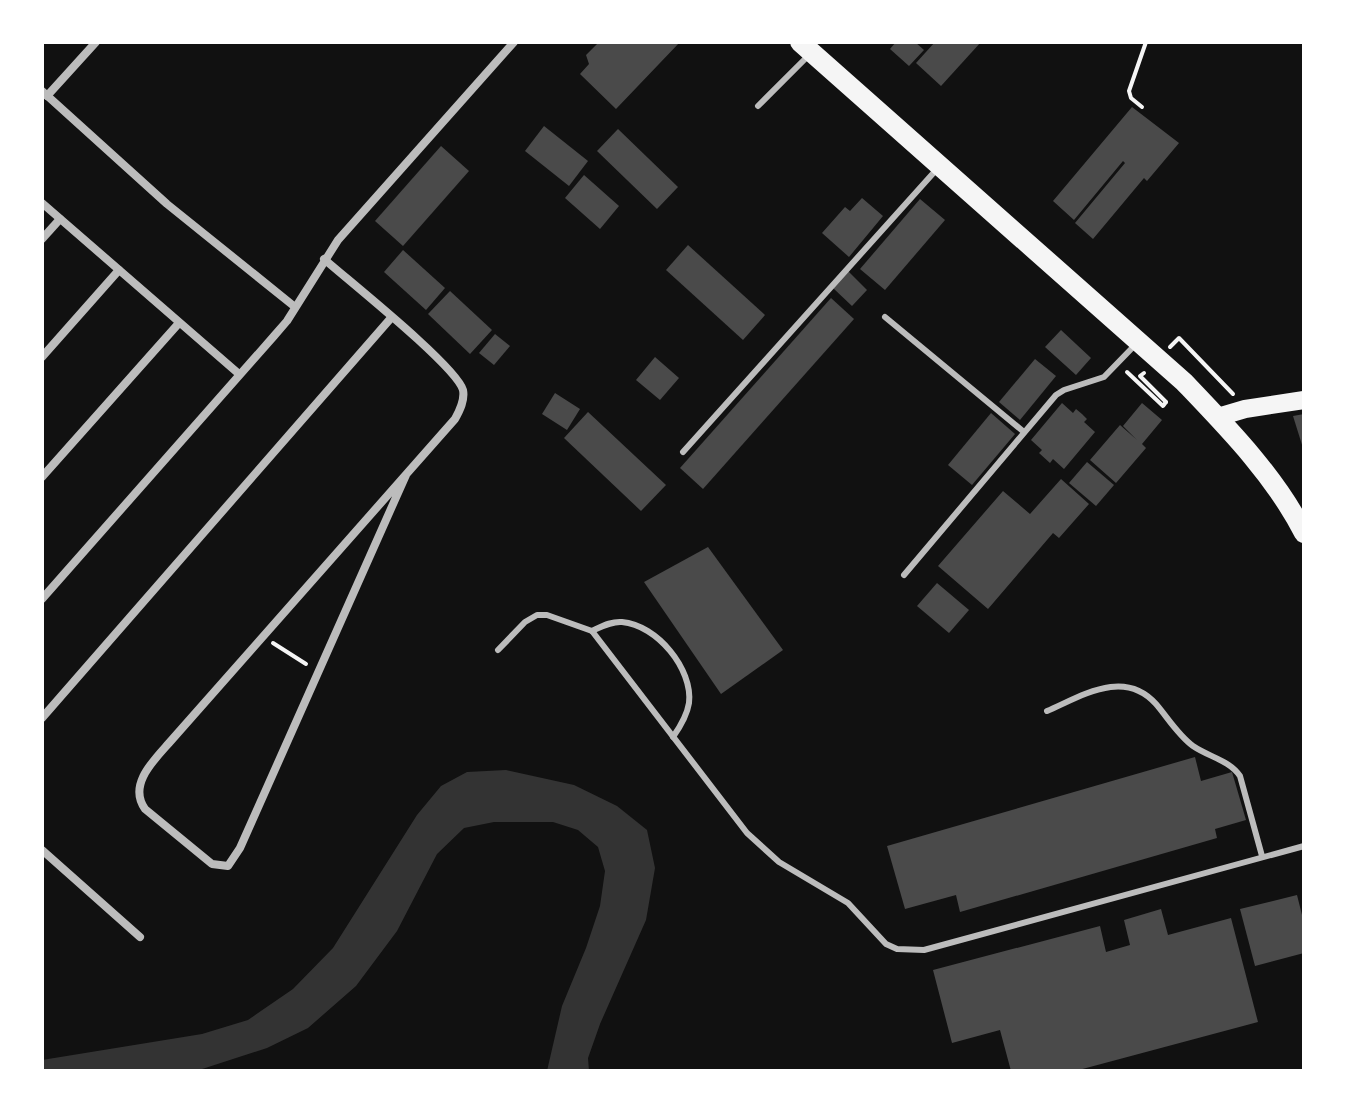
<svg xmlns="http://www.w3.org/2000/svg" width="1346" height="1113" viewBox="0 0 1346 1113" font-family="'Titillium Web',sans-serif">
  <rect width="100%" height="100%" fill="#111"/>
  <!-- water -->
  <path fill="#333" d="M506 770 574 785 617 806 647 830 655 868 646 920 600 1024 588 1058 589 1071H547L562 1006 586 948 600 906 605 871 598 847 578 830 553 822H494L464 828 437 854 397 931 356 986 308 1028 267 1048 196 1071H42V1060L202 1034 248 1020 293 989 333 948 417 815 441 786 467 772Z"/>
  <!-- building -->
  <g fill="#4a4a4a">
    <path d="M599 42H680L616 109 580 74 589 64 586 55Z"/>
    <path d="M896 42H915L924 50 909 66 890 49Z"/>
    <path d="M935 42H981L941 86 916 63Z"/>
    <path d="M1132 107 1179 143 1147 181 1144 178 1093 239 1075 223 1125 163 1123 161 1074 220 1053 201Z"/>
    <path d="M544 126 588 161 569 186 525 151Z"/>
    <path d="M618 129 678 187 657 209 597 151Z"/>
    <path d="M441 146 469 171 403 246 375 221Z"/>
    <path d="M584 175 619 206 600 229 565 198Z"/>
    <path d="M862 198 883 216 849 257 822 233 845 207 850 211Z"/>
    <path d="M920 199 945 220 885 290 860 269Z"/>
    <path d="M688 245 765 315 743 340 666 270Z"/>
    <path d="M403 250 445 288 426 310 384 272Z"/>
    <path d="M848 271 867 290 852 306 833 288Z"/>
    <path d="M450 291 492 330 470 354 428 314Z"/>
    <path d="M831 298 854 319 703 489 680 468Z"/>
    <path d="M1061 330 1091 358 1076 375 1045 347Z"/>
    <path d="M495 334 510 346 494 365 479 353Z"/>
    <path d="M655 357 679 378 660 400 636 380Z"/>
    <path d="M1035 359 1056 376 1020 420 999 402Z"/>
    <path d="M555 393 580 409 567 430 542 414Z"/>
    <path d="M1062 403 1073 413 1076 409 1082 414 1087 419 1084 422 1095 432 1064 469 1053 459 1050 463 1039 453 1042 450 1031 440Z"/>
    <path d="M1142 403 1162 420 1142 444 1146 448 1116 483 1090 460 1120 425 1137 440 1123 426Z"/>
    <path d="M588 412 666 485 641 511 564 438Z"/>
    <path d="M991 413 1015 434 972 485 948 465Z"/>
    <path d="M1304 414V448H1303L1293 416Z"/>
    <path d="M1087 462 1114 485 1096 506 1069 483Z"/>
    <path d="M1061 479 1089 504 1059 538 1053 533 988 609 938 566 1003 491 1030 514Z"/>
    <path d="M708 547 783 650 721 694 644 582Z"/>
    <path d="M937 583 969 610 949 633 917 606Z"/>
    <path d="M1195 757 1201 781 1232 772 1246 820 1215 829 1217 838 960 912 956 895 905 909 887 846Z"/>
    <path d="M1297 895 1304 923V953L1255 966 1240 909Z"/>
    <path d="M1161 909 1168 935 1231 918 1258 1022 1075 1071H1011L1000 1030 952 1043 933 970 1100 926 1106 952 1130 945 1124 920Z"/>
  </g>
  <g fill="none" stroke-linecap="round" stroke-linejoin="round">
    <!-- path -->
    <g stroke="#f5f5f5" stroke-width="4">
      <path d="M1142 107 1131 98 1129 91 1146 42"/>
      <path d="M1170 347 1179 338 1233 394"/>
      <path d="M1127 372 1163 406 1166 402"/>
      <path d="M1144 373 1140 376 1166 402"/>
      <path d="M273 643 306 664"/>
    </g>
    <!-- service -->
    <g stroke="#bcbcbc" stroke-width="6">
      <path d="M758 106 809 55"/>
      <path d="M885 317 1024 432"/>
      <path d="M683 452 937 169"/>
      <path d="M904 575 1056 395 1064 390 1104 377 1136 344"/>
      <path d="M592 631C601 627 611 621 622 622 657 625 693 669 689 703 687 716 680 727 673 737"/>
      <path d="M498 650 525 622 537 615H547L592 631 747 833 779 862 848 903 886 944 897 949 924 950 1304 846"/>
      <path d="M1047 711C1082 696 1124 668 1156 704 1168 718 1178 735 1193 746 1209 757 1229 760 1240 776L1262 856"/>
    </g>
    <!-- minor -->
    <g stroke="#bcbcbc" stroke-width="8">
      <path d="M42 91 167 204 295 307"/>
      <path d="M47 96 96 42"/>
      <path d="M42 203 239 374"/>
      <path d="M42 239 60 219"/>
      <path d="M324 259C349 281 456 366 463 390 465 400 460 410 455 419L169 743C153 761 128 785 145 809L212 864 228 866 240 848 406 475"/>
      <path d="M42 357 119 270"/>
      <path d="M42 477 179 323"/>
      <path d="M42 599 274 336 287 321 338 240 514 42"/>
      <path d="M42 718 391 318"/>
      <path d="M42 850 140 937"/>
    </g>
    <!-- primary -->
    <path stroke="#f5f5f5" stroke-width="18" d="M1218 417 1245 409 1304 400"/>
    <!-- trunk -->
    <path stroke="#f5f5f5" stroke-width="20" d="M800 42 1184 382C1228 428 1275 476 1304 533"/>
  </g>
  <!-- border -->
  <rect width="1346" height="1113" fill="none" stroke="#ffffff" stroke-width="88"/>
</svg>
